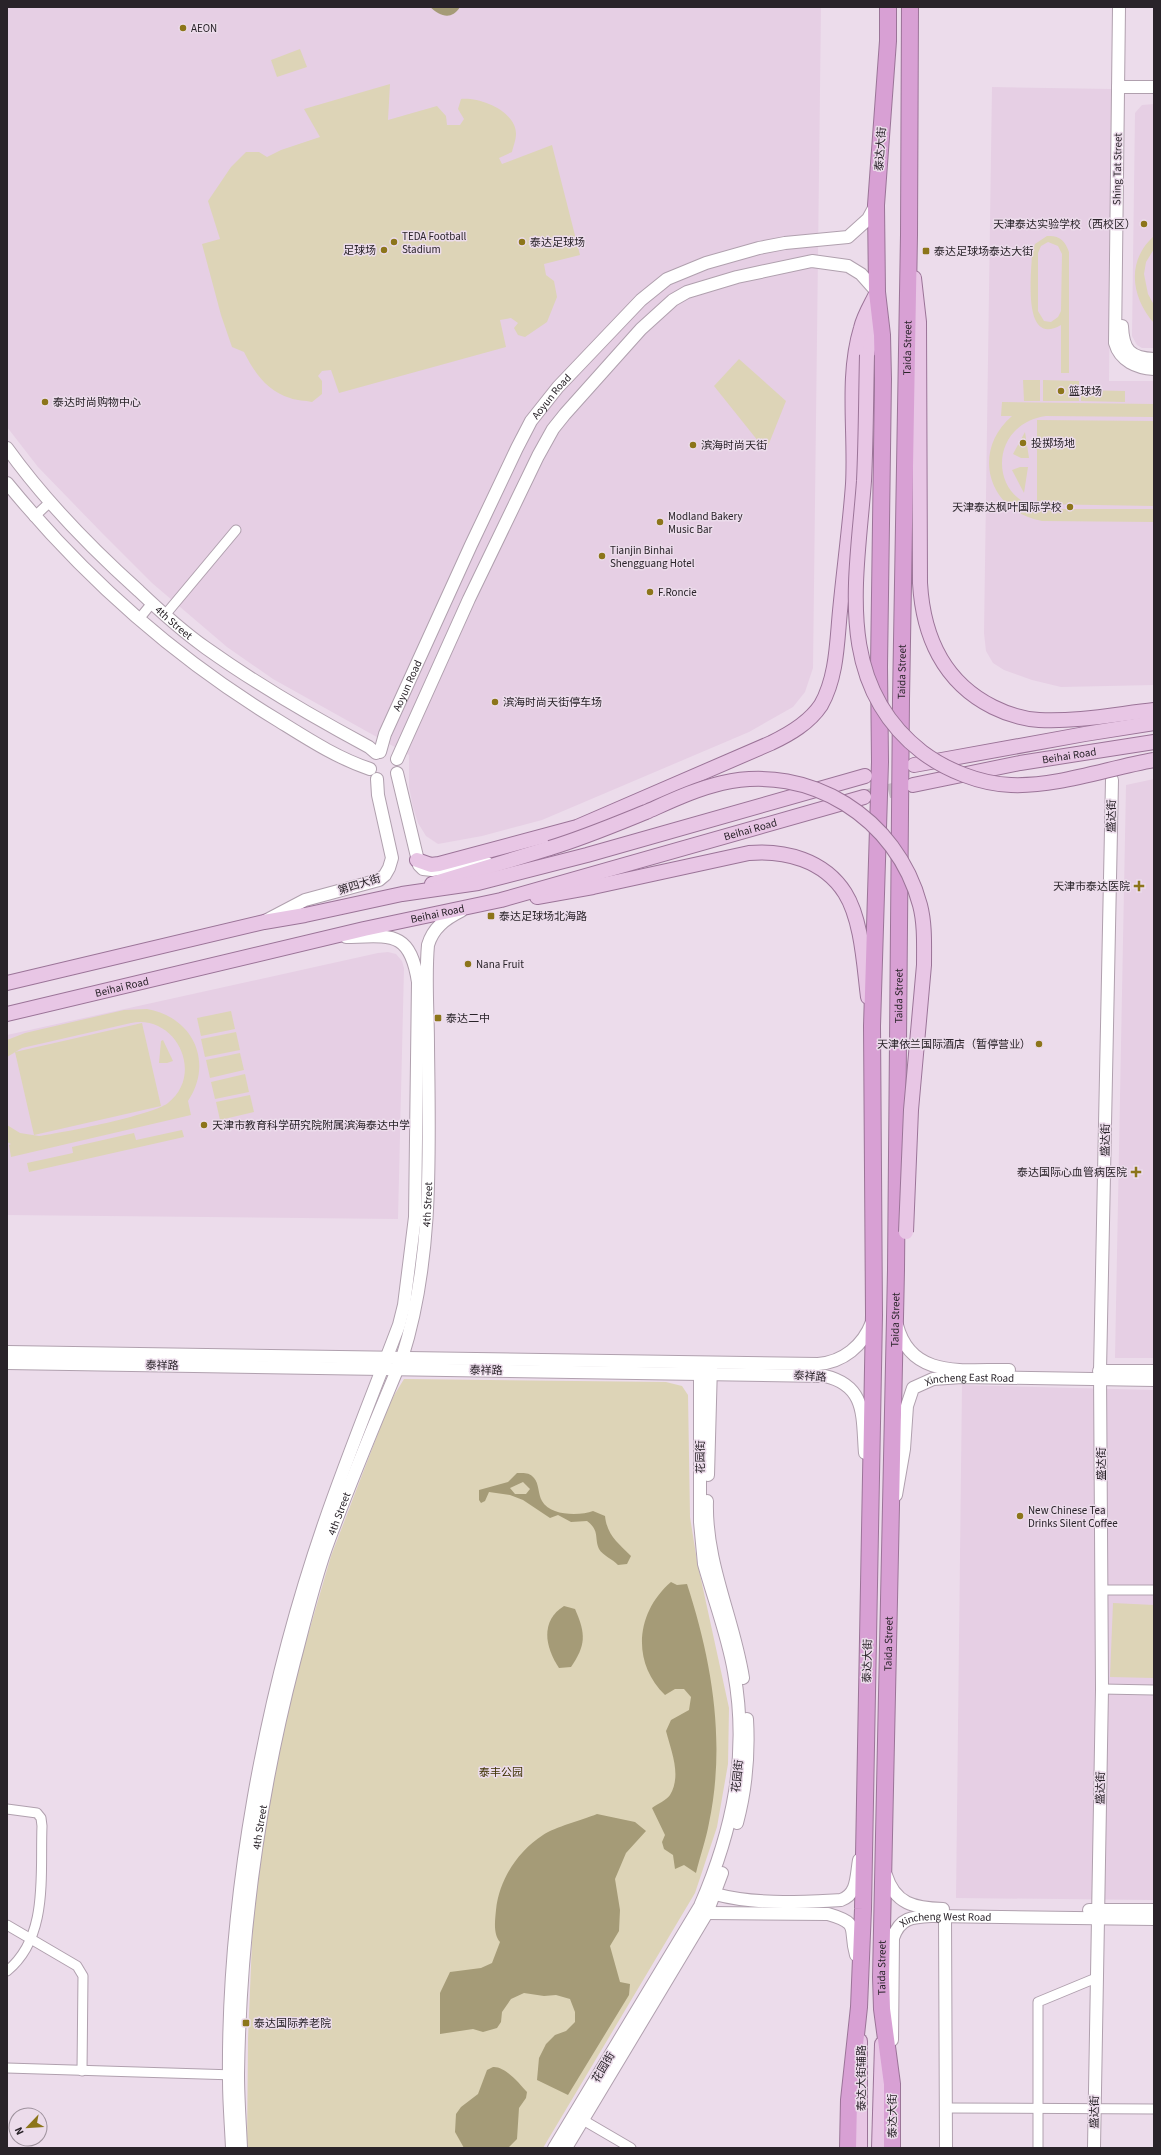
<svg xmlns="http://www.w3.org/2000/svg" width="1161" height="2155" viewBox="0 0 1161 2155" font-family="'Source Sans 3','Noto Sans SC',sans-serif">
  <rect width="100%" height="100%" fill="#ecdceb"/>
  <!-- built -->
  <g fill="#e6cfe4">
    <path d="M7 7H821L813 668 805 692 793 707 749 732 542 820 482 836 438 844 426 836 418 823 413 807 409 787V755L273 679 227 647 152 583 103 534 38 467 7 427Z"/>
    <path d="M992 87 1112 89 1109 381H1154V685L1061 687 1032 680 1004 670 993 663 986 651 984 633Z"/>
    <path d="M1154 104V348H1142L1137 345 1132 336 1135 113 1142 105Z"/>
    <path d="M1154 779V1358H1115L1126 785Z"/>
    <path d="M388 952 396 954 402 961 404 968 398 1219 7 1215V1035L378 953Z"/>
    <path d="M962 1385 1154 1390V1900L956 1898Z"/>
  </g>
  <!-- green -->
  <g fill="#ddd4b7" fill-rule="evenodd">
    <path d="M300 49 307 67 277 77 271 60Z"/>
    <path d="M390 84 388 120 437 106 446 116 447 125H460L464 119 458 109 461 99C480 97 516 111 516 134 516 140 513 147 512 152L499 158 502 164 552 145 580 255 544 264 546 275 554 281 557 297 547 322 525 337 518 335 514 328 518 323 511 318 500 320 506 347 339 393 331 370 322 371 318 376 322 381V394L312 402C305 400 297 401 290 398 267 391 254 372 244 352L232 347 221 315 202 244 220 239 208 201 231 167 246 152H259L267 157 281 150 320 137 304 109Z"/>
    <path d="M1047 236C1059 235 1065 240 1069 252V373H1061V325C1021 348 1032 271 1032 252L1035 244ZM1048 242 1058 246 1062 254 1061 311 1058 317 1051 322 1044 321 1038 311V253L1041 246Z"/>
    <path d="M1154 236V249L1146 262 1144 274 1148 294 1154 305V323C1131 297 1126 261 1154 236Z"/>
    <path d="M739 359 786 401 766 451 714 386Z"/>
    <path d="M1023 380H1040V401H1024Z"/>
    <path d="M1043 380 1079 381V401H1043Z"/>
    <path d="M1081 390 1125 391V402L1081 401Z"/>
    <path d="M1002 402 1154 404V417L1046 416C988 424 987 502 1045 509H1154V522L1042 521C989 512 970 452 1012 416H1001Z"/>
    <path d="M1037 420 1154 421V506L1037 504Z"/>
    <path d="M1025 432 1029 458H1021L1013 454Z"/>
    <path d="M1020 467H1028L1024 493 1012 470Z"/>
    <path d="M147 1009C193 1017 214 1062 188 1101L191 1115 11 1157 9 1145 11 1144 7 1142V1125L20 1133 39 1136C62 1133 153 1115 168 1103 205 1074 176 1014 131 1023L22 1048 7 1057V1040L25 1033 124 1010Z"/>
    <path d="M231 1011 235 1029 201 1036 197 1018Z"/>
    <path d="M142 1023 161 1106 34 1135 15 1052Z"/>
    <path d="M236 1032 240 1050 205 1057 201 1039Z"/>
    <path d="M163 1040 173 1061 167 1063H159L161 1041Z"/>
    <path d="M240 1053 244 1070 210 1078 206 1060Z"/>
    <path d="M245 1074 249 1092 215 1099 211 1082Z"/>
    <path d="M250 1095 254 1112 220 1120 216 1102Z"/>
    <path d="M182 1130 184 1137 29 1172 27 1163 73 1153 72 1147 134 1133 136 1140Z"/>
    <path d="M404 1379 666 1382 682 1386 688 1395 690 1517 697 1561 729 1708 728 1764 717 1827 695 1893 543 2148H247L248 2039 253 1917 274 1769 300 1662 331 1556 390 1402Z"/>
    <path d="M1113 1603 1154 1605V1678L1110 1677Z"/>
  </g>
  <!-- water -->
  <g fill="#a59b77" fill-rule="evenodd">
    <path d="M430 7H460C451 21 440 16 430 7Z"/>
    <path d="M517 1473C524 1473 529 1472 534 1478 539 1483 538 1494 542 1501 550 1516 580 1516 593 1511L605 1516C607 1535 618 1543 631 1556L627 1564 618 1565C613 1559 603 1556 599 1549 594 1537 600 1531 587 1521L571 1522 558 1515 550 1518 523 1500 510 1495 489 1492 485 1501 481 1503 479 1500V1490L508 1482ZM523 1482 530 1489 526 1494H515L510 1488Z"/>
    <path d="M671 1582 677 1585 687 1584C712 1661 726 1742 709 1823 706 1840 700 1856 696 1873L684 1865 675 1869 673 1855 664 1849 662 1842 665 1835 652 1808C657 1804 667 1800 670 1795 682 1775 671 1751 666 1731L671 1720 689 1710 691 1697 684 1689H675L665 1695C631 1662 636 1612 671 1582Z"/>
    <path d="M564 1606 575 1609C586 1634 586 1645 571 1667L559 1668C545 1647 540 1621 564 1606Z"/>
    <path d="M597 1814 635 1822 646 1831 626 1853 615 1879 620 1910 619 1931 610 1946 620 1982 630 1984 629 1995 568 2095 537 2080 539 2058 546 2044 555 2035 566 2031 575 2022V2012L570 1999 556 1995 544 1996 524 1993 511 1999 502 2012 501 2022 497 2028 483 2032 473 2029 440 2034V1993L450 1972 481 1968 492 1963 500 1942C493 1934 495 1921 496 1910 499 1880 517 1852 543 1835 555 1827 582 1820 597 1814Z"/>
    <path d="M493 2067C505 2066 519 2083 527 2092L526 2098 519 2108 517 2139 508 2148H464L455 2132 456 2114 461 2107 478 2094 487 2070Z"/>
  </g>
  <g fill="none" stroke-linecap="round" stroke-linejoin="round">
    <!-- primary-tunnel -->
    <path stroke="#c5b7c4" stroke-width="14" stroke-dasharray="14 7" stroke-linecap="butt" d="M868 796 910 786"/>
    <defs>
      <g id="street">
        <path d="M34 517 50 502"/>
        <path d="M165 615 236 530"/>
        <path d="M139 619 152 603"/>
        <path d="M1102 1590H1154"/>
        <path d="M1102 1689 1154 1690"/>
        <path d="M7 1809 37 1813 41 1818 42 1826C40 1874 49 1937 7 1971"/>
        <path d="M7 1925 77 1966 83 1976 82 2071"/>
        <path d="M7 2068 235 2075"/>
        <path d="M947 2108 1154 2109"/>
        <path d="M583 2120 631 2148"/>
        <path d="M1038 2148V2002L1096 1978"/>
      </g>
      <g id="secondary">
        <path d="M1119 7 1115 343C1120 361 1137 368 1154 369"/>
        <path d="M1118 87H1154"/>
        <path d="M1122 326C1123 350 1130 358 1154 359"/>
        <path id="s1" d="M7 448C45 501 90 547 139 591 160 611 182 631 206 648 258 685 313 717 369 747L376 753"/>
        <path d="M7 483C84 577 175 658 279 721 308 739 337 758 370 769"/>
        <path id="s2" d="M380 752 385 734 471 545 517 448 531 421 558 387 641 300 667 279 706 263 759 248 785 243 848 237 868 219 875 206"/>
        <path d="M397 759 469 599 538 456 553 429 565 414 641 329 673 300 687 292 737 277 812 261 848 266 861 274 877 292"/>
        <path d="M397 773 419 865 423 869 432 870 487 863"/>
        <path d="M265 921 305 900 379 880 385 875 389 868 392 858 378 795 377 779"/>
        <path d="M897 1325C911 1380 965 1369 1009 1370"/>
        <path d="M7 1352 818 1364C843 1362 863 1346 872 1322"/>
        <path d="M7 1363 825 1376C867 1386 862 1417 865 1453"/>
        <path d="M1099 1371H1154"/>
        <path d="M708 1475 711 1365"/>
        <path id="s3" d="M896 1495 904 1449 907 1406 913 1388 933 1379 962 1377 1154 1380"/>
        <path d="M707 1501C705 1563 734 1619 743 1678"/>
        <path d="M737 1823C746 1789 749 1754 747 1719"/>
        <path d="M886 1875C895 1904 914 1908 943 1909"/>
        <path d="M715 1894C756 1905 799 1902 841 1900 858 1894 856 1876 859 1860"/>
        <path d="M1089 1910H1154"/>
        <path d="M707 1913 828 1914C862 1924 848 1928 856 1955"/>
        <path d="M945 1916 946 2148"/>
        <path id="s4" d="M892 2040 893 1938C900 1917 913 1917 933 1916L1154 1919"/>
        <path d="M232 2148C231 2125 229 2103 229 2080 227 1899 265 1695 324 1524 347 1457 374 1391 399 1325L404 1305 415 1217 418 982C410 930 391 936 346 937"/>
        <path id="s5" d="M241 2148C240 2124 238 2099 238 2074 240 1935 259 1797 294 1662 304 1624 313 1585 326 1548 349 1484 376 1421 402 1358 434 1258 429 1149 428 1045 428 1012 425 978 428 945 433 928 445 919 461 911"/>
        <path d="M554 2148 700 1906C733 1830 749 1755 734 1672 728 1636 714 1600 704 1564L700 1522V1365"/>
        <path d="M566 2148 707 1913 722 1873"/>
        <path d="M1094 2148 1102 1689 1100 1371 1112 780"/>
      </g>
      <g id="primary">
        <path d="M914 278 919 322 920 583C923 635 943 682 993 707 1007 714 1023 719 1039 720 1077 722 1117 714 1154 710"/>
        <path d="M867 355 875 308"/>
        <path d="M914 765 1085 734 1154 723"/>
        <path id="s6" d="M913 785 1020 763 1154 742"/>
        <path d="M417 860 431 865 439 864 577 827 771 743C790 734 809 723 821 705 837 677 837 641 840 611 844 569 850 526 853 484 856 433 846 377 861 328 864 315 872 303 877 292"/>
        <path d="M432 884 550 848"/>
        <path d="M537 897 593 887 749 853C785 850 824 860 845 893 862 920 864 966 868 997"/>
        <path d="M7 983 264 922 305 915 402 894 478 883 587 855 865 776"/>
        <path id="s7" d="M7 1014 364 929 501 900 864 797"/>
        <path d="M860 2148V2041"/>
        <path d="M879 2148 882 2044"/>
      </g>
      <g id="highway">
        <path d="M848 2148 849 2100 859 2007 863 1909 874 1315 872 1026 880 762 879 667 883 379 882 335 877 292 876 205 888 41V7"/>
        <path id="s8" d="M892 2148V2084L882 2009 881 1977 896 1270 901 699 909 235 910 7"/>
      </g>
    </defs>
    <!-- street casing -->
    <use href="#street" stroke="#b0a0ae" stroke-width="11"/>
    <!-- secondary casing -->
    <use href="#secondary" stroke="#b0a0ae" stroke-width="14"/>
    <!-- primary casing -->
    <use href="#primary" stroke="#9b7498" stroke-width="16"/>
    <!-- highway casing -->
    <use href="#highway" stroke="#9b7498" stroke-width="18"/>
    <!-- street -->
    <use href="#street" stroke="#fff" stroke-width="9"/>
    <!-- secondary -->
    <use href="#secondary" stroke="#fff" stroke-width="12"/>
    <!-- primary -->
    <use href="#primary" stroke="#e8c6e5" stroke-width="14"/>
    <!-- highway -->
    <use href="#highway" stroke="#d8a0d4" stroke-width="16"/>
    <defs>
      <g id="primary-bridge">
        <path d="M867 355C866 397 866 439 864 481 857 578 833 683 922 752 946 770 980 784 1011 785 1057 787 1108 768 1154 760"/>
        <path d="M550 848C583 838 614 825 646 812 671 801 696 789 722 783 810 763 897 818 920 905 925 924 924 945 924 965L911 1110 906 1232"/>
      </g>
    </defs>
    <!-- primary-bridge casing -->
    <use href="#primary-bridge" stroke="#9b7498" stroke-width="16" stroke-linecap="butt"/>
    <!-- primary-bridge -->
    <use href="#primary-bridge" stroke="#e8c6e5" stroke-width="14"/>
  </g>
  <!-- markers -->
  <g fill="#8c751a" stroke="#ecdceb" stroke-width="1.5">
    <circle cx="183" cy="28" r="4"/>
    <circle cx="1144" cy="224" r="4"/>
    <circle cx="394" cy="242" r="4"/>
    <circle cx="522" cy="242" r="4"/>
    <circle cx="384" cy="250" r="4"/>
    <rect x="922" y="247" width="8" height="8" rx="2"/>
    <circle cx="1061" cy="391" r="4"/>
    <circle cx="45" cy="402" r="4"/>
    <circle cx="1023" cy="443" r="4"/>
    <circle cx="693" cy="445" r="4"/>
    <circle cx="1070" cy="507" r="4"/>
    <circle cx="660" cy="522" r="4"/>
    <circle cx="602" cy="556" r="4"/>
    <circle cx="650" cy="592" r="4"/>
    <circle cx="495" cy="702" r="4"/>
    <path d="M1137 880h4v4h4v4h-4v4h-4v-4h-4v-4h4z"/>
    <rect x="487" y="912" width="8" height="8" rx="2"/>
    <circle cx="468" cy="964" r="4"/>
    <rect x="434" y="1014" width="8" height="8" rx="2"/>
    <circle cx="1039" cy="1044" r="4"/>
    <circle cx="204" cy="1125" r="4"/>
    <path d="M1134 1166h4v4h4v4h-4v4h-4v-4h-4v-4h4z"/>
    <circle cx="1020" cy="1516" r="4"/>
    <rect x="242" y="2019" width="8" height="8" rx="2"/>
  </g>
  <g text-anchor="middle" stroke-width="3" stroke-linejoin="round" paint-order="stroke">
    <!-- poi labels -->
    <g font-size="11" fill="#292329" stroke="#ecdceb" text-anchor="start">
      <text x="191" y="32">AEON</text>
      <text x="1136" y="228" text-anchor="end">天津泰达实验学校（西校区）</text>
      <text x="402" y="240">TEDA Football<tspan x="402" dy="13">Stadium</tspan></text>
      <text x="530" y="246">泰达足球场</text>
      <text x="376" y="254" text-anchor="end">足球场</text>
      <text x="934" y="255">泰达足球场泰达大街</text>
      <text x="1069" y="395">篮球场</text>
      <text x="53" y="406">泰达时尚购物中心</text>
      <text x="1031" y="447">投掷场地</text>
      <text x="701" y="449">滨海时尚天街</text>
      <text x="1062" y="511" text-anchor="end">天津泰达枫叶国际学校</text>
      <text x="668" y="520">Modland Bakery<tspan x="668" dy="13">Music Bar</tspan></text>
      <text x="610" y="554">Tianjin Binhai<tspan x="610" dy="13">Shengguang Hotel</tspan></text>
      <text x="658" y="596">F.Roncie</text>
      <text x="503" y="706">滨海时尚天街停车场</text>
      <text x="1130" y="890" text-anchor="end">天津市泰达医院</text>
      <text x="499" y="920">泰达足球场北海路</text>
      <text x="476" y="968">Nana Fruit</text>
      <text x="446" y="1022">泰达二中</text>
      <text x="1031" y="1048" text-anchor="end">天津依兰国际酒店（暂停营业）</text>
      <text x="212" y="1129">天津市教育科学研究院附属滨海泰达中学</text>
      <text x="1127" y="1176" text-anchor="end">泰达国际心血管病医院</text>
      <text x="1028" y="1514">New Chinese Tea<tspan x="1028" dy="13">Drinks Silent Coffee</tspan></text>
      <text x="254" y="2027">泰达国际养老院</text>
    </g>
    <!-- street labels -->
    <g font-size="11" fill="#292329" stroke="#ecdceb">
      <text transform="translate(880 149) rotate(-86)" y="4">泰达大街</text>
      <text transform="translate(1117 169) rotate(-89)" y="4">Shing Tat Street</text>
      <text dy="4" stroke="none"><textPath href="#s8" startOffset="1801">Taida Street</textPath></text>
      <text dy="4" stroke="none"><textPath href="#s2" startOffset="396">Aoyun Road</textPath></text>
      <text dy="4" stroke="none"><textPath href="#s1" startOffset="242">4th Street</textPath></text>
      <text dy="4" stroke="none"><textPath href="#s8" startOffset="1477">Taida Street</textPath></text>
      <text dy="4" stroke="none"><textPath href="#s2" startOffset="72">Aoyun Road</textPath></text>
      <text dy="4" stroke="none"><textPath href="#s6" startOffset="159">Beihai Road</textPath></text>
      <text transform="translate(1111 816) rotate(-89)" y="4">盛达街</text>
      <text dy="4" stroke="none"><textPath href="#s7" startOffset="766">Beihai Road</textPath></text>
      <text transform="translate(359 884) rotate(-17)" y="4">第四大街</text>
      <text dy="4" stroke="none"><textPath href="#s7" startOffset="442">Beihai Road</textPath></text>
      <text dy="4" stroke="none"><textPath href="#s7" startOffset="118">Beihai Road</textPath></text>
      <text dy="4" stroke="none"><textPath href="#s8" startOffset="1153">Taida Street</textPath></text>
      <text transform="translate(1105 1140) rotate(-89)" y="4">盛达街</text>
      <text dy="4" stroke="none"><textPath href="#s5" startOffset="970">4th Street</textPath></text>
      <text dy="4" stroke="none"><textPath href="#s8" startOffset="829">Taida Street</textPath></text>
      <text transform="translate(162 1365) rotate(1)" y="4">泰祥路</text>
      <text transform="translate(486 1370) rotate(1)" y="4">泰祥路</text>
      <text transform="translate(810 1376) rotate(4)" y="4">泰祥路</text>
      <text dy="4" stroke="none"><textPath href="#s3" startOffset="167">Xincheng East Road</textPath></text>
      <text transform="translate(700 1457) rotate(-90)" y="4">花园街</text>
      <text transform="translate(1101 1464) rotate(-90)" y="4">盛达街</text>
      <text dy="4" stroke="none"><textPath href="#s5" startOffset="646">4th Street</textPath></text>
      <text dy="4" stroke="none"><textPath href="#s8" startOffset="505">Taida Street</textPath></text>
      <text transform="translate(867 1661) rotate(-89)" y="4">泰达大街</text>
      <text transform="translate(737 1776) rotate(-84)" y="4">花园街</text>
      <text transform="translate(1100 1788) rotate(-89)" y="4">盛达街</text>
      <text dy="4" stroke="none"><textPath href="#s5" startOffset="322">4th Street</textPath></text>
      <text dy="4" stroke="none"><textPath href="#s4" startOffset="164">Xincheng West Road</textPath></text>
      <text dy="4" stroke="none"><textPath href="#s8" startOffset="181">Taida Street</textPath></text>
      <text transform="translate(603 2067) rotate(-59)" y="4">花园街</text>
      <text transform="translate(861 2078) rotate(-90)" y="4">泰达大街辅路</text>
      <text transform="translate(1094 2112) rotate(-89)" y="4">盛达街</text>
      <text transform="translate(892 2116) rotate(-90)" y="4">泰达大街</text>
    </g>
    <!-- park labels -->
    <g font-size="11" fill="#3c3000" stroke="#ecdceb">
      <text x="501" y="1776">泰丰公园</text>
    </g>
  </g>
  <!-- border -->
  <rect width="1161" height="2155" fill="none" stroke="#292329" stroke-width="16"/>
  <!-- north arrow -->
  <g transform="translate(28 2127) rotate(245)"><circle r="19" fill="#ecdceb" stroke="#9e929d"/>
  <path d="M0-3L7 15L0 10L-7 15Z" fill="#8c751a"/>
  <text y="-6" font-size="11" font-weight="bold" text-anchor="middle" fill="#292329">N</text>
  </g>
</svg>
